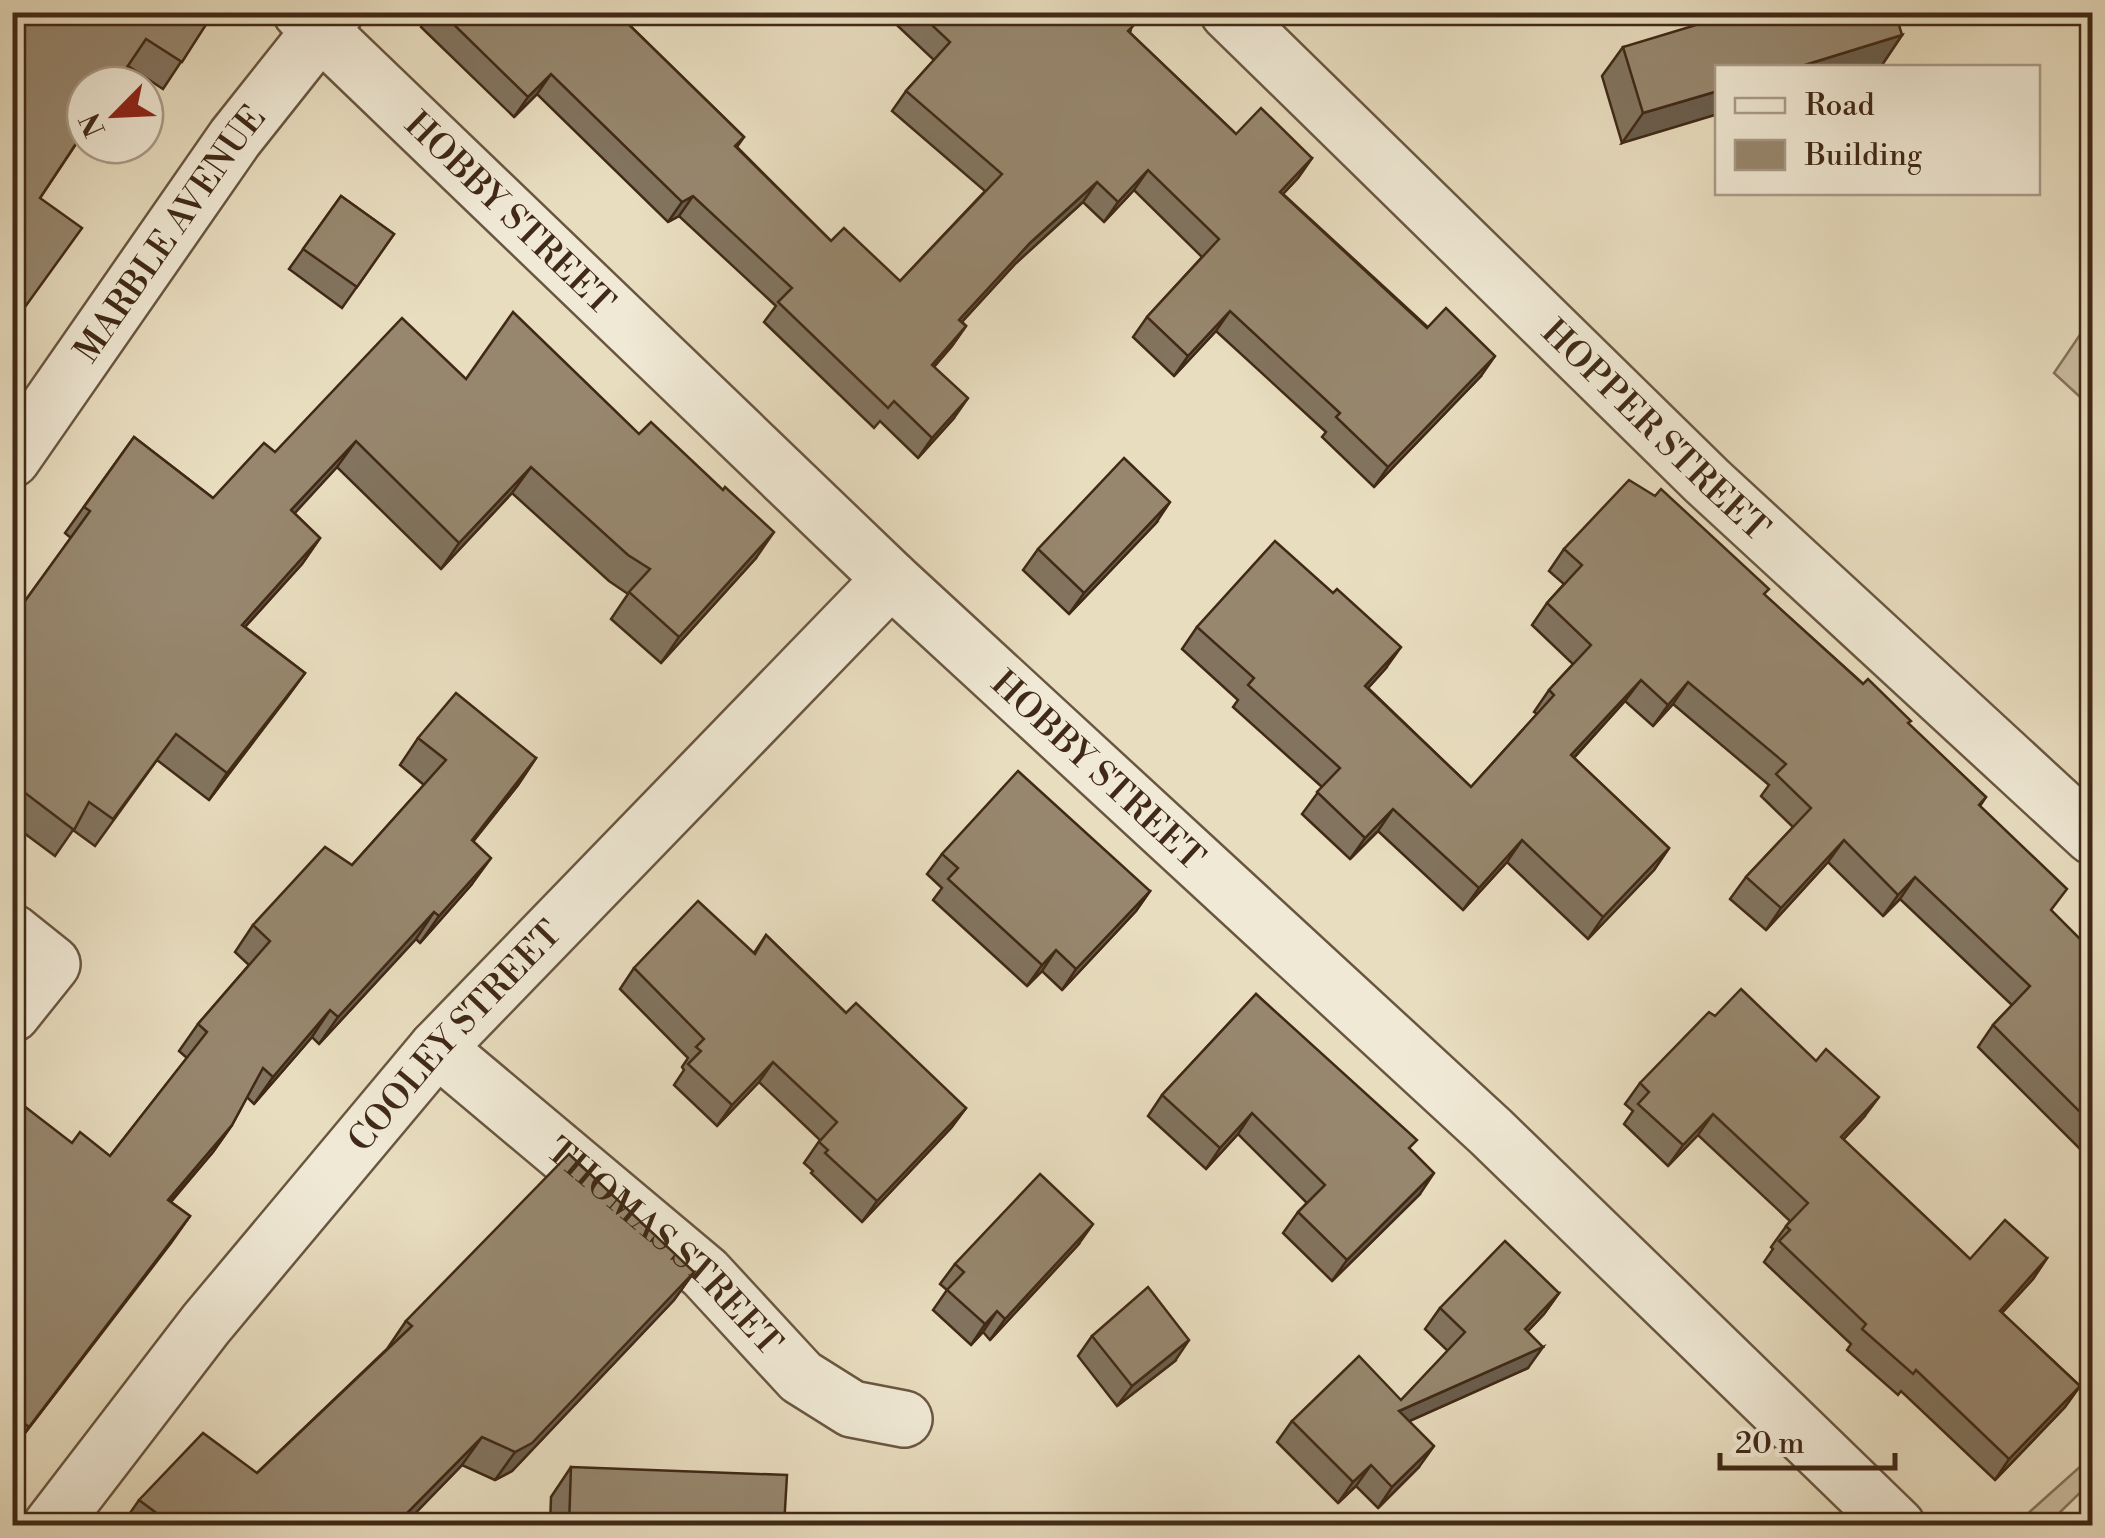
<svg xmlns="http://www.w3.org/2000/svg" width="2105" height="1538" viewBox="0 0 2105 1538" font-family="'Libre Bodoni',serif">
  <rect width="100%" height="100%" fill="#e8ddbf"/>
  <filter id="stains"><feTurbulence type="fractalNoise" baseFrequency=".002" numOctaves="4"/><feColorMatrix values="0 0 0 0 .2 0 0 0 0 .09 0 0 0 0 .02 0 0 0 .5 -.17"/></filter>
  <radialGradient id="worn" r=".72"><stop offset=".6" stop-color="#630" stop-opacity="0"/><stop offset="1" stop-color="#630" stop-opacity=".3"/></radialGradient>
  <!-- green -->
  <g fill="#cbbea2" stroke="#86745c" stroke-width="2.5">
    <path d="M2092 317V408L2054 373Z"/>
    <path d="M2092 1456V1481L2047 1525H2015Z"/>
  </g>
  <g fill="none" stroke-linecap="round" stroke-linejoin="round">
    <defs>
      <g id="minor">
        <path id="s1" d="M301 12 891 579 1491 1132 1897 1526"/>
        <path id="s2" d="M1228 12 1707 481 2092 836"/>
        <path id="s3" d="M12 459 235 138 335 12"/>
        <path d="M12 932 52 964 12 1014"/>
        <path id="s4" d="M437 1048 705 1273 801 1377 852 1409 904 1419"/>
        <path id="s5" d="M51 1526 206 1324 437 1048 891 579"/>
      </g>
    </defs>
    <!-- minor casing -->
    <use href="#minor" stroke="#6a5640" stroke-width="60"/>
    <!-- minor -->
    <use href="#minor" stroke="#f0e9d5" stroke-width="55"/>
  </g>
  <!-- wall -->
  <g fill="#82745f" stroke="#402916" stroke-width="2.5">
    <path d="M12 12H214L163 89 128 66 40 198 12 326Z"/>
    <path d="M431 12H616L744 137 737 147 831 241 900 281 985 191 892 111 906 91 934 60 883 12H1135L1130 33 1236 134 1312 158 1298 178 1283 194 1481 376 1374 487 1322 437 1326 432 1216 331 1174 376 1133 337 1147 317 1202 257 1134 190 1104 222 1083 202 1016 263 962 322 966 326 952 346 934 367 954 418 918 458 880 421 874 428 764 322 776 306 679 216 668 222 537 94 514 117 421 27Z"/>
    <path d="M1902 35 1882 65 1873 68H1718L1622 143 1602 76 1623 47Z"/>
    <path d="M341 196 394 234 342 308 289 269Z"/>
    <path d="M466 379 756 558 661 663 611 619 628 594 609 581 512 493 441 569 337 467 294 513 320 538 302 564 245 627 305 673 209 800 157 760 95 846 73 830 55 856 12 824V619L71 538 65 533 134 437 213 498 275 452Z"/>
    <path d="M1156 523 1069 614 1023 570 1038 549Z"/>
    <path d="M1564 549 1764 595 1908 724 1986 797 1980 806 2051 911 2092 951V1161L1978 1047 1993 1025 2012 1005 1900 899 1883 916 1828 862 1766 930 1730 899 1746 877 1793 827 1761 796 1769 785 1673 704 1653 726 1625 701 1574 758 1669 848 1654 870 1588 939 1507 862 1463 910 1378 831 1350 859 1302 814 1322 787 1233 707 1238 700 1182 649 1197 627 1386 668 1368 688 1471 787 1537 714 1534 712 1549 690 1573 664 1532 625 1547 603 1564 584 1549 571Z"/>
    <path d="M418 738 536 758 518 785 473 841 472 884 420 943 416 939 319 1044 312 1037 254 1104 247 1097 232 1125 213 1152 171 1202 190 1216 12 1450V1103L72 1143 110 1156 187 1058 179 1051 198 1024 249 965 235 952 253 925 352 865 424 785 400 765Z"/>
    <path d="M942 854 1150 891 1136 911 1062 990 1042 971 1027 986 933 900 942 888 927 874Z"/>
    <path d="M766 935 846 1013 966 1108 951 1128 862 1222 811 1173 813 1171 804 1163 820 1140 759 1082 717 1126 674 1085 684 1070 682 1067 688 1058 620 989 634 968 754 953Z"/>
    <path d="M1256 994 1410 1150 1420 1194 1332 1281 1283 1233 1298 1212 1307 1203 1238 1134 1206 1169 1148 1116 1162 1095Z"/>
    <path d="M1640 1083 1864 1117 1843 1140 1970 1259 2047 1258 2033 1279 2002 1313 2080 1386 2065 1407 1995 1480 1901 1391 1898 1395 1847 1350 1851 1344 1764 1262 1773 1249 1771 1247 1790 1221 1698 1135 1668 1166 1624 1124 1633 1111 1625 1104Z"/>
    <path d="M1078 1245 990 1340 983 1332 971 1345 933 1310 947 1290 940 1284 955 1264Z"/>
    <path d="M694 1272 674 1300 512 1471 495 1480 462 1465 409 1519 417 1526H121L139 1500 257 1473 387 1349 406 1321Z"/>
    <path d="M1559 1293 1544 1314 1527 1332 1528 1368 1409 1421 1419 1467 1378 1508 1356 1486 1338 1503 1277 1442 1292 1421 1401 1400 1448 1351 1425 1329 1440 1308Z"/>
    <path d="M1092 1336 1175 1361 1117 1406 1078 1356Z"/>
    <path d="M571 1467 784 1526H550L551 1497Z"/>
  </g>
  <!-- shaded-wall -->
  <g fill="#6a5e4d" stroke="#402916" stroke-width="2.5">
    <path d="M1902 35 1882 65 1873 68H1795Z"/>
    <path d="M551 74 537 94 514 117 528 97Z"/>
    <path d="M1718 91V114L1622 143 1643 113Z"/>
    <path d="M1312 158 1298 178 1266 212 1280 192Z"/>
    <path d="M1148 170 1134 190 1104 222 1118 202Z"/>
    <path d="M1097 182 1083 202 1016 263 945 340 959 320 1030 243Z"/>
    <path d="M693 196 679 216 668 222 682 202Z"/>
    <path d="M1230 311 1216 331 1174 376 1188 356Z"/>
    <path d="M966 326 952 346 918 385 932 365Z"/>
    <path d="M1495 356 1481 376 1374 487 1388 467Z"/>
    <path d="M968 398 954 418 918 458 932 438Z"/>
    <path d="M356 441 337 467 273 537 291 510Z"/>
    <path d="M531 467 512 493 441 569 459 543Z"/>
    <path d="M1170 502 1156 523 1069 614 1084 593Z"/>
    <path d="M774 532 756 558 661 663 679 637Z"/>
    <path d="M320 538 302 564 223 651 242 625Z"/>
    <path d="M1401 647 1386 668 1350 708 1365 686Z"/>
    <path d="M305 673 286 699 209 800 227 773Z"/>
    <path d="M1641 680 1625 701 1556 777 1571 755Z"/>
    <path d="M1688 682 1673 704 1653 726 1668 705Z"/>
    <path d="M536 758 518 785 453 867 472 840Z"/>
    <path d="M1393 809 1378 831 1350 859 1365 838Z"/>
    <path d="M1522 840 1507 862 1463 910 1479 888Z"/>
    <path d="M1844 840 1828 862 1766 930 1781 908Z"/>
    <path d="M1669 848 1654 870 1588 939 1603 917Z"/>
    <path d="M491 858 472 884 420 943 439 916Z"/>
    <path d="M1915 877 1900 899 1883 916 1898 895Z"/>
    <path d="M1150 891 1136 911 1062 990 1076 969Z"/>
    <path d="M434 912 416 939 319 1044 338 1017Z"/>
    <path d="M1056 950 1042 971 1027 986 1042 965Z"/>
    <path d="M330 1010 312 1037 254 1104 273 1077Z"/>
    <path d="M773 1062 759 1082 717 1126 732 1105Z"/>
    <path d="M1879 1097 1864 1117 1826 1158 1841 1137Z"/>
    <path d="M966 1108 951 1128 862 1222 877 1201Z"/>
    <path d="M1252 1113 1238 1134 1206 1169 1220 1148Z"/>
    <path d="M1713 1114 1698 1135 1668 1166 1683 1145Z"/>
    <path d="M232 1125 213 1152 149 1226 168 1200Z"/>
    <path d="M1434 1173 1420 1194 1332 1281 1347 1260Z"/>
    <path d="M190 1216 171 1243 12 1450 29 1427Z"/>
    <path d="M1093 1224 1078 1245 990 1340 1005 1319Z"/>
    <path d="M2047 1258 2033 1279 1985 1331 2000 1311Z"/>
    <path d="M694 1272 674 1300 512 1471 495 1480 515 1452Z"/>
    <path d="M1559 1293 1544 1314 1510 1350 1525 1329Z"/>
    <path d="M997 1311 983 1332 971 1345 985 1324Z"/>
    <path d="M1189 1340 1175 1361 1117 1406 1132 1386Z"/>
    <path d="M1543 1347 1528 1368 1385 1432 1399 1411Z"/>
    <path d="M2080 1386 2065 1407 1995 1480 2009 1459Z"/>
    <path d="M482 1437 462 1465 403 1526 404 1516Z"/>
    <path d="M1434 1446 1419 1467 1378 1508 1392 1487Z"/>
    <path d="M1371 1465 1356 1486 1338 1503 1353 1482Z"/>
  </g>
  <!-- building -->
  <g fill="#97876e" stroke="#402916" stroke-width="2.5">
    <path d="M12 12H214L182 62 146 39 115 85H85V130L40 198 82 228 12 325V114L16 109 12 105Z"/>
    <path d="M441 12H616L744 137 735 146 831 241 844 228 900 281 1002 174 906 91 950 42 918 12H1135L1141 18 1128 31 1236 134 1261 108 1312 158 1280 192 1427 328 1446 308 1495 356 1388 467 1336 417 1340 413 1230 311 1188 356 1147 317 1219 239 1148 170 1118 202 1097 182 1030 243 959 320 966 326 932 365 968 398 932 438 894 401 888 408 778 302 792 288 693 196 682 202 551 74 528 97Z"/>
    <path d="M1739 12H1895L1902 35 1795 68H1718V91L1643 113 1623 47Z"/>
    <path d="M341 196 394 234 357 287 303 249Z"/>
    <path d="M513 312 639 434 651 422 723 490 725 487 774 532 679 637 629 592 650 569 628 555 531 467 459 543 356 441 291 510 320 538 242 625 305 673 227 773 176 734 113 819 89 802 74 830 12 783V619L90 511 84 507 134 437 213 498 264 443 275 452 402 318 466 379Z"/>
    <path d="M1124 458 1170 502 1084 593 1038 549Z"/>
    <path d="M1629 480 1655 496 1661 489 1769 589 1764 594 1863 684 1868 679 1911 721 1908 723 1986 797 1979 805 2067 889 2051 910 2092 951V1124L1993 1025 2030 986 1915 877 1898 895 1844 840 1781 908 1746 877 1811 808 1776 774 1786 764 1688 682 1668 705 1641 680 1571 755 1669 848 1603 917 1522 840 1479 888 1393 809 1365 838 1317 792 1340 768 1248 685 1254 678 1197 627 1275 541 1333 593 1337 589 1401 647 1365 686 1471 787 1554 695 1549 690 1591 645 1547 603 1582 565 1564 549Z"/>
    <path d="M456 693 536 758 472 840 491 858 439 916 434 912 338 1017 330 1010 273 1077 263 1068 232 1125 168 1200 190 1216 29 1427 12 1414V1103L15 1099 72 1143 80 1132 110 1156 207 1032 198 1024 270 941 253 925 325 847 352 865 446 760 418 738Z"/>
    <path d="M1018 771 1150 891 1076 969 1056 950 1042 965 948 879 958 868 942 854Z"/>
    <path d="M698 901 755 954 766 935 846 1013 856 1003 966 1108 877 1201 825 1153 828 1150 819 1142 837 1122 773 1062 732 1105 688 1064 701 1051 696 1047 704 1039 634 968Z"/>
    <path d="M1741 989 1816 1061 1826 1049 1879 1097 1841 1137 1970 1259 2005 1220 2047 1258 2000 1311 2080 1386 2009 1459 1916 1370 1913 1374 1862 1329 1866 1324 1779 1241 1790 1230 1786 1226 1808 1203 1713 1114 1683 1145 1638 1104 1649 1092 1640 1083 1709 1012 1715 1016Z"/>
    <path d="M1256 994 1417 1140 1409 1148 1434 1173 1347 1260 1298 1212 1325 1185 1252 1113 1220 1148 1162 1095Z"/>
    <path d="M569 1154 694 1272 532 1443 515 1452 482 1437 404 1516 417 1526H174L139 1500 203 1433 257 1473 412 1326 406 1321Z"/>
    <path d="M1040 1174 1093 1224 1005 1319 997 1311 985 1324 947 1290 964 1272 955 1264Z"/>
    <path d="M1505 1241 1559 1293 1525 1329 1543 1347 1399 1411 1434 1446 1392 1487 1371 1465 1353 1482 1292 1421 1359 1356 1401 1400 1465 1332 1440 1308Z"/>
    <path d="M1148 1287 1189 1340 1132 1386 1092 1336Z"/>
    <path d="M571 1467 787 1475 784 1526H569Z"/>
  </g>
  <g text-anchor="middle" stroke-width="9" stroke-linejoin="round" paint-order="stroke">
    <!-- street labels -->
    <g font-size="35" fill="#402916" stroke="#f0e9d5">
      <text dy="12" stroke="none"><textPath href="#s1" startOffset="290">HOBBY STREET</textPath></text>
      <text dy="12" stroke="none"><textPath href="#s3" startOffset="275">MARBLE AVENUE</textPath></text>
      <text dy="12" stroke="none"><textPath href="#s2" startOffset="598">HOPPER STREET</textPath></text>
      <text dy="12" stroke="none"><textPath href="#s1" startOffset="1100">HOBBY STREET</textPath></text>
      <text dy="12" stroke="none"><textPath href="#s5" startOffset="635">COOLEY STREET</textPath></text>
      <text dy="12" stroke="none"><textPath href="#s4" startOffset="302">THOMAS STREET</textPath></text>
    </g>
  </g>
  <!-- margin -->
  <rect width="2105" height="1538" fill="none" stroke="#e8ddbf" stroke-width="50"/>
  <rect x="15" y="15" width="2075" height="1508" fill="none" stroke="#402916" stroke-width="5"/>
  <rect x="25" y="25" width="2055" height="1488" fill="none" stroke="#402916" stroke-width="2.5"/>
  <!-- legend -->
  <rect x="1715" y="65" width="325" height="130" fill="#f0e9d5" stroke="#aa9c89" stroke-width="2.5"/>
  <rect x="1735" y="98" width="50" height="15" fill="#f0e9d5" stroke="#aa9c89" stroke-width="2.5"/>
  <text x="1805" y="115" font-size="30" fill="#402916">Road</text>
  <rect x="1735" y="140" width="50" height="30" fill="#97876e" stroke="#aa9c89" stroke-width="2.5"/>
  <text x="1805" y="165" font-size="30" fill="#402916">Building</text>
  <!-- north arrow -->
  <g transform="translate(115 115) rotate(246)"><circle r="48" fill="#f0e9d5" stroke="#aa9c89" stroke-width="2.5"/>
  <path d="M0-8L18 38L0 25L-18 38Z" fill="#8f2418"/>
  <text y="-15" font-size="28" font-weight="bold" text-anchor="middle" fill="#402916">N</text>
  </g>
  <!-- scale -->
  <path d="M1720 1453v15h175v-15" fill="none" stroke="#402916" stroke-width="5"/>
  <text x="1735" y="1453" font-size="30" fill="#402916" stroke="#f0e9d5" stroke-width="8" paint-order="stroke">20 m</text>
  <rect width="100%" height="100%" filter="url(#stains)"/>
  <rect width="100%" height="100%" fill="url(#worn)"/>
</svg>
